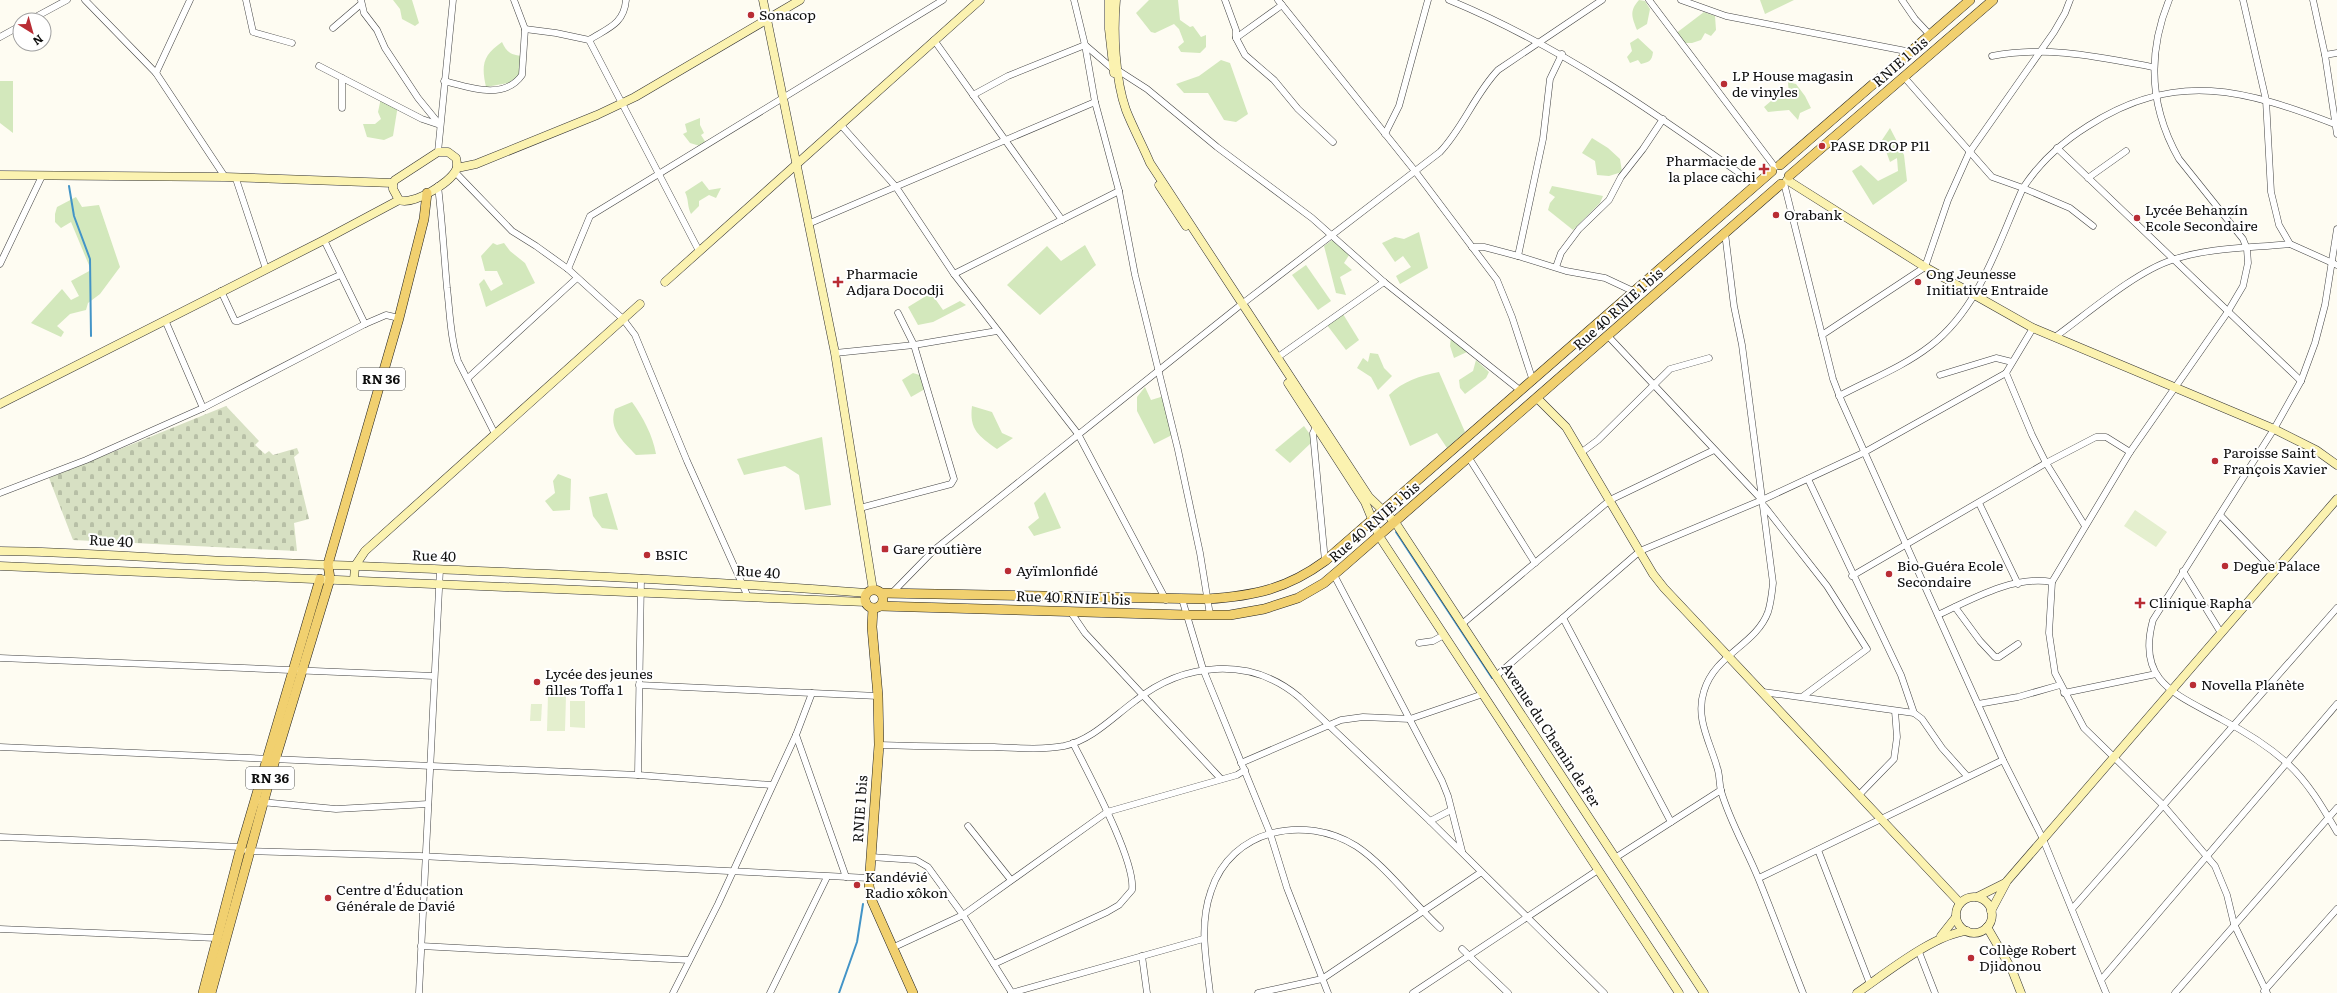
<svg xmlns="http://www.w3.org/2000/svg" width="2337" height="993" viewBox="0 0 2337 993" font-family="Literata,serif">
  <defs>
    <pattern id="cemetery-stones" width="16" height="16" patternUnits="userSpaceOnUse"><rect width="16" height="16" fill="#d7e0c3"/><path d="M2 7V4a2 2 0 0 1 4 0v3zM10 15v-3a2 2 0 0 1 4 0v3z" fill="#b7bfa6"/></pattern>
  </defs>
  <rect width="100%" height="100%" fill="#fefcf2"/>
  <!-- grass -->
  <g fill="#d3e8bc">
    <path d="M393 0H412L419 23 415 26 402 19 400 9Z"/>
    <path d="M1149 0H1178L1180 20 1190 27 1193 26 1201 37 1206 35V47L1200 53 1181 52 1178 47 1184 42 1179 29 1174 24 1155 33 1151 32 1136 13Z"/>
    <path d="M1639 0 1645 1 1650 9 1647 24 1637 30C1632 17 1629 11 1639 0Z"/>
    <path d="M1760 0H1794L1765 14Z"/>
    <path d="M1704 12 1715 16 1716 30 1711 36 1705 33 1701 40 1692 43H1681L1675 34Z"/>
    <path d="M1638 38 1653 52C1652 61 1649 62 1641 64L1638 60 1630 63 1627 57 1632 51 1630 43Z"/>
    <path d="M502 42C507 53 511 55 523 56L522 75 508 83 486 87C481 65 483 55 502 42Z"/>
    <path d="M1221 60 1230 63 1248 114 1236 122 1224 120 1208 93H1184L1176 84 1199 76Z"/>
    <path d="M0 81H13V133L0 123Z"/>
    <path d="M1788 82 1796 84 1805 96 1811 108 1800 113 1798 120 1789 110 1768 112 1764 107 1778 95 1782 98 1789 95Z"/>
    <path d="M381 98 398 105 393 136 384 140 367 137 363 124H375L381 119 378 112Z"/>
    <path d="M700 118V125L704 133 701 135 706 143 700 146 690 143 683 134 687 132 685 124Z"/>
    <path d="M1890 128 1904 155 1907 181 1873 205 1852 171 1861 165 1878 181 1898 171 1897 158 1890 162 1882 140Z"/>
    <path d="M1592 138 1608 148 1620 159 1622 172 1609 176 1597 175 1595 161 1582 153Z"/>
    <path d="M702 181 709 190 721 188 716 198 709 195 699 201V206L691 214C687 206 689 200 685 192Z"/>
    <path d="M1552 186 1603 196 1600 203 1573 230 1548 210 1550 203 1555 197 1549 193Z"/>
    <path d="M76 197 82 207 99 205 120 267 100 294 88 303 86 310 70 314 57 326 64 332 61 337 31 323 62 289 71 300 79 296 71 281 91 270 71 222 61 228 55 222V214L57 207Z"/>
    <path d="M1419 232 1428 268 1400 284 1396 276 1411 267 1403 256 1395 262 1382 243 1395 237 1404 239Z"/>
    <path d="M1335 238 1351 252 1344 263 1352 270 1340 277 1346 295 1336 293 1324 246Z"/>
    <path d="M493 243 497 245 504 243 510 251 525 263 535 283 486 307 479 284 484 279 491 291 503 284 497 271H485L481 256Z"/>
    <path d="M1085 245 1096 265 1040 315 1007 285 1047 246 1061 261Z"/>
    <path d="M1306 265 1331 301 1318 310 1292 275Z"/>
    <path d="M931 293 943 310 960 301 966 305 933 322 918 325 908 307Z"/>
    <path d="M1343 314 1359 340 1346 350 1327 325Z"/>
    <path d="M1451 337 1467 352 1454 358 1450 346Z"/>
    <path d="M1370 353 1378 354 1384 368 1392 376 1378 390 1371 377 1357 368 1363 358 1368 362Z"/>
    <path d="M1476 360 1489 372 1486 378 1465 394 1460 388 1459 380 1473 371Z"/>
    <path d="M1439 372 1465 432 1447 448 1437 433 1410 446 1389 395C1403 381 1420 376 1439 372Z"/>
    <path d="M913 373 923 376 925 389 911 397 902 380Z"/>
    <path d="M1145 387 1151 400 1164 396 1174 434 1154 444 1137 411V397Z"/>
    <path d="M632 402C643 417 653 436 656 454L636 455C623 441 608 429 615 409Z"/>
    <path d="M972 406 992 412 1002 433 1013 438 997 449C979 436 969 430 972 406Z"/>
    <path d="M1304 426 1314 440 1290 463 1275 450Z"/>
    <path d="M822 437 831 505 805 510 799 475 785 466 744 475 737 459Z"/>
    <path d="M558 474 571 479 570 510 553 511 545 501 555 493 553 481Z"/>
    <path d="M1045 492 1061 528 1034 536 1028 527 1039 518 1034 503Z"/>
    <path d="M607 493 618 530 602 528 593 516 589 497Z"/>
  </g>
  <!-- cemetery -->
  <path fill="url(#cemetery-stones)" d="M226 406 259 441 255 445 265 454 269 451 273 455 297 448 299 453 294 457 309 519 294 523 297 551 73 540 49 478Z"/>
  <!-- pitch -->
  <g fill="#e4efce">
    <path d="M2135 510 2167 532 2156 547 2124 526Z"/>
    <path d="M548 695 566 696 565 731H547Z"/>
    <path d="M570 701H585V728L570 727Z"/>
    <path d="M531 704H542L541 721H530Z"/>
  </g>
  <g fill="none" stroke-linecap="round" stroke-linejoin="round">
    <!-- stream -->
    <g stroke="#4394c7" stroke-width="2">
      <path d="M69 186 74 216 90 259 91 336"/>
      <path d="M1396 532 1492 678"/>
      <path d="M839 993 857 942 863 904"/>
    </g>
    <defs>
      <g id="street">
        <path d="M85 0 156 73 225 177"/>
        <path d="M246 0 253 32 292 43"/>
        <path d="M361 0 364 13 377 30 385 48 418 98 440 125"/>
        <path d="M1074 0 1085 45 1095 102 1119 191 1135 275 1178 450 1200 553 1210 615"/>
        <path d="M1225 0 1236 30V38L1245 55 1274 80 1298 109 1333 142"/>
        <path d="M1278 0 1415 171 1497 280 1512 317 1533 381"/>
        <path d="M1449 0C1561 46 1658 115 1756 185"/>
        <path d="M1649 0 1775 167"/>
        <path d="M1681 0 1726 16 1911 52"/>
        <path d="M1902 0 1915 19 1930 35"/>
        <path d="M2169 0C2147 54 2150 108 2179 159L2243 239 2247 249 2248 263 2243 286 2227 313 2130 452 2052 582 2049 633 2055 673 2084 728 2163 805 2215 866 2227 895 2234 924 2267 993"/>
        <path d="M2243 0 2266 100 2271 192 2279 225 2290 244 2337 265"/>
        <path d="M2313 0 2325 55 2337 134"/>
        <path d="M30 20 67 0"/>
        <path d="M333 28 361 4"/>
        <path d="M525 29 556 33 589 40C608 28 624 24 626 0"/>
        <path d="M0 37 20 26"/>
        <path d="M1236 38 1282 5"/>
        <path d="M589 40 699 251"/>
        <path d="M934 40 1062 220"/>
        <path d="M2325 55 2337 53"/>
        <path d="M1992 56C2046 45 2099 57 2153 67"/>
        <path d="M319 66 422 119 440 125"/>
        <path d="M1119 71 1147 89 1217 147 1312 218 1384 282 1521 391"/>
        <path d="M156 73 190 0"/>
        <path d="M1904 77 1992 177 2023 188 2070 208 2093 226"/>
        <path d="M342 78V108"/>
        <path d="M444 81C468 87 504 101 522 75L525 29 514 0"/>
        <path d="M973 95 1008 76 1085 45 1113 69"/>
        <path d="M840 124 896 187 954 274 1078 434 1166 600"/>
        <path d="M1385 134 1399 106 1428 0"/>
        <path d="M2057 148 2301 381"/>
        <path d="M438 152 453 0"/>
        <path d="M455 172 512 231 536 246 568 269 623 319 635 335 687 461 748 597"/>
        <path d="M2088 178 2126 151"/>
        <path d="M236 179 266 269"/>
        <path d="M1784 183 1833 379 1841 400 2003 760 2043 839 2106 993"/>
        <path d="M438 186C442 220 444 254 447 288 450 312 450 337 458 361L495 434"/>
        <path d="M808 224 1095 102"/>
        <path d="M2337 229 2325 305 2315 343 2301 381 2274 429 2153 620C2136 682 2176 694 2221 719 2244 731 2268 746 2287 763 2308 782 2323 808 2337 832"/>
        <path d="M1725 233 1734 306 1742 345 1773 583C1772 592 1771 603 1768 612 1756 645 1715 654 1704 691 1695 718 1710 742 1717 767 1720 775 1719 783 1721 791 1730 822 1747 850 1759 880 1774 917 1788 955 1803 993"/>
        <path d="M324 240 365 324"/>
        <path d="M1472 247H1484L1518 256 1566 271 1605 278 1635 292"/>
        <path d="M1518 256 1543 139 1550 79 1562 54"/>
        <path d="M0 264 42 176"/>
        <path d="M1556 267 1561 253 1579 229 1609 200 1621 177 1643 149 1663 119"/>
        <path d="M568 269 590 216 943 0"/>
        <path d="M954 274 1119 191"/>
        <path d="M221 291 235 321H238L340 275"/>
        <path d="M1242 304 1440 152C1463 128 1475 94 1498 70L1602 0"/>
        <path d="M165 320 203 408"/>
        <path d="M1822 335 1925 267 1948 200 1969 153 2054 32 2065 13 2070 0"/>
        <path d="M1608 336 1762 500"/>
        <path d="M2055 337C2087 314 2135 272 2172 260 2209 247 2251 248 2290 244"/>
        <path d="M835 353 914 345 997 331"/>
        <path d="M1278 357 1384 282"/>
        <path d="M2006 373 2032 435 2046 463 2085 526"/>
        <path d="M1940 375 1996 358 2012 362"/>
        <path d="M468 378 577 278"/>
        <path d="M1839 396C1869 380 1903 367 1930 346 1980 308 1998 243 2023 188 2040 162 2062 142 2088 126 2176 69 2246 90 2337 125"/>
        <path d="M1316 427 1313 433 1325 561"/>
        <path d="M1582 452 1598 440 1670 369 1709 358"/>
        <path d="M1469 458 1535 563"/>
        <path d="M1808 479 1901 675 1914 713 1922 719 1942 748 1967 776"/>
        <path d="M0 493 86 460 203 408 365 324 386 315 399 318"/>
        <path d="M1979 503 2018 584"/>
        <path d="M1765 507 1827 586 1867 649 1802 697"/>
        <path d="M860 508 951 484 954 479 914 345 898 313"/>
        <path d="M2220 515 2274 571"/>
        <path d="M2183 571 2221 633"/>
        <path d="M1334 575 1442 781 1448 796 1462 851"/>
        <path d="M1852 576 2046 463 2096 437H2106L2130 452"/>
        <path d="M893 592 934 550 1238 307"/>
        <path d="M1182 599 1203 669 1270 833 1287 888 1328 993"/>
        <path d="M1955 607 1980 641 1995 657H1999L2018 644"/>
        <path d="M1070 611 1085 633 1221 779"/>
        <path d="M1938 615C1972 599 2014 575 2052 582"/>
        <path d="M1563 618 1671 822"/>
        <path d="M1462 624 1610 500 1714 450"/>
        <path d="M1419 643 1433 641 1444 635"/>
        <path d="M0 658 434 676"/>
        <path d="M1496 676 1640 551 1762 500 1863 453 2006 373 2033 328"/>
        <path d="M639 685 878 696"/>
        <path d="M1763 692 1914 713"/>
        <path d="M2064 693 2156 674"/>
        <path d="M1978 704 2018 697 2060 685"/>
        <path d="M796 735 846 877"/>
        <path d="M879 745C917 746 955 747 994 747 1017 748 1041 750 1064 746 1092 740 1113 717 1135 701 1184 662 1250 656 1299 697L1430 821 1604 993"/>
        <path d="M0 747 638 775 771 785"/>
        <path d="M1241 763 1341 720 1363 717 1410 719 1483 694"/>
        <path d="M638 775 641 578"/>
        <path d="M1859 795 1894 759 1897 737 1895 711"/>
        <path d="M261 802 336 809 428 804"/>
        <path d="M1430 821 1451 810"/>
        <path d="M968 826 1011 880"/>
        <path d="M0 837 242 847"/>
        <path d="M1818 850 1870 984"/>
        <path d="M247 851 420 856 869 878"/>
        <path d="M871 857 916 860 928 867 963 915 1012 993"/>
        <path d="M1615 858 1721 790"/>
        <path d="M1759 878 2003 760"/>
        <path d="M2072 909 2337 608"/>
        <path d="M0 929 216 938"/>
        <path d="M421 946 689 960"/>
        <path d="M892 948 963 915 1107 812 1237 775 1245 770"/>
        <path d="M1462 949 1508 993"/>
        <path d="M1919 952 1935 993"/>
        <path d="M1142 956 1147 993"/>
        <path d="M994 964 1107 912 1119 905 1132 890C1136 861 1088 773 1073 743"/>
        <path d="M2101 980 2337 704"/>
        <path d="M2264 991 2337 909"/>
        <path d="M419 993 440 569"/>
        <path d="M673 993 718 904 796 735 812 693"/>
        <path d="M770 993 827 877"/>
        <path d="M1011 993 1203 939"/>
        <path d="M1210 993C1206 958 1199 925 1211 891 1231 829 1304 814 1356 846 1384 864 1414 904 1440 928"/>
        <path d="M1258 993 1322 979 1480 873"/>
        <path d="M1413 993 1598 870"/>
        <path d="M2175 993 2337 808"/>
      </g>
      <g id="secondary">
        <path d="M763 0 835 353 873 590"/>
        <path d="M1109 0V29L1114 73"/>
        <path d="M1116 0C1113 32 1115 79 1126 110 1133 128 1143 146 1150 163L1369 497 1395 522 1704 993"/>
        <path d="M438 152H448L456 158C457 162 458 166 456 170 450 183 412 206 399 200L393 189V183L395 180Z"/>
        <path d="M457 168 476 164 597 115 635 97 800 0"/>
        <path d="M0 175 225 177 393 183"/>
        <path d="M1787 180 1925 267 2033 328 2274 429 2316 450 2337 465"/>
        <path d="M1159 185 1186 226"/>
        <path d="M665 282 980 0"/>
        <path d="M1288 383 1365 502 1379 536 1679 993"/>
        <path d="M1537 398 1566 427 1653 574 1664 588 1960 903"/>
        <path d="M0 404 324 240 399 200"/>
        <path d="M0 551C76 552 151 558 227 561 440 569 654 577 867 593"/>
        <path d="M0 566 866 602"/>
        <path d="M354 580 355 566 365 551 640 304"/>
        <path d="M1977 897 2005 883"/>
        <circle cx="1974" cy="915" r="18"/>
        <path d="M1991 911 2007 881 2337 499"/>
        <path d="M1987 927 2012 970 2021 993"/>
        <path d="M1941 936 1956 917"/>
        <path d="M1857 993C1885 974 1934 934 1967 931"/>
      </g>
      <g id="primary">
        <path d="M1780 165 1970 0"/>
        <path d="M1789 176 1993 0"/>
        <circle cx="874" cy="599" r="9"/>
        <path d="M881 593 1207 599C1254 596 1287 589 1325 561L1772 171"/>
        <path d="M880 606 1187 615H1230L1264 609 1298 598 1324 583 1344 566 1781 184"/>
        <path d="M873 608 872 627 878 696 879 745 869 886 872 901 913 993"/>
        <path d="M203 993 240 851 320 579"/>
        <path d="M211 993 275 760 330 579 328 564 399 318 424 219 427 193"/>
      </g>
    </defs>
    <!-- street casing -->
    <use href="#street" stroke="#424242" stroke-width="7"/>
    <!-- secondary casing -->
    <use href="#secondary" stroke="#313131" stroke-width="9"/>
    <!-- primary casing -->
    <use href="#primary" stroke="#202020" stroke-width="10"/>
    <!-- street -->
    <use href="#street" stroke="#fff" stroke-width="6"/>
    <!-- secondary -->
    <use href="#secondary" stroke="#fbf2b0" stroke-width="8"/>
    <!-- primary -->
    <use href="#primary" stroke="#f1d06f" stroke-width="9"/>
  </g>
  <!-- markers -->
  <g fill="#b92d35" stroke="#fff" stroke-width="1.5">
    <circle cx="751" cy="15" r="4"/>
    <circle cx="1724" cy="84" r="4"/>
    <circle cx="1822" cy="146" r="4"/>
    <path d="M1762 163h4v4h4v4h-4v4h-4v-4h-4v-4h4z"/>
    <circle cx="1776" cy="215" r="4"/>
    <circle cx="2137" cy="218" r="4"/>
    <path d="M836 276h4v4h4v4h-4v4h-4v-4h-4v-4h4z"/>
    <circle cx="1918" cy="282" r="4"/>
    <circle cx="2215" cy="461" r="4"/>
    <rect x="881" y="545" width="8" height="8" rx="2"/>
    <circle cx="647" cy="555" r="4"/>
    <circle cx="2225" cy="566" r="4"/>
    <circle cx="1008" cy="571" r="4"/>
    <circle cx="1889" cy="574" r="4"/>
    <path d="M2138 597h4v4h4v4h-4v4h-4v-4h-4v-4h4z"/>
    <circle cx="537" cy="682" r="4"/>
    <circle cx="2193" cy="685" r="4"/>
    <circle cx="857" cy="885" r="4"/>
    <circle cx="328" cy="898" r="4"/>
    <circle cx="1971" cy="958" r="4"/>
  </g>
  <g text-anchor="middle" stroke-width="4" stroke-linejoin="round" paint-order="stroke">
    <!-- shield labels -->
    <g fill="#fff" stroke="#575757" stroke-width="1">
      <rect x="357" y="368" width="48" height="22" rx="3"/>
      <rect x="246" y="767" width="48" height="22" rx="3"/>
    </g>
    <g font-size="13" font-weight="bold" fill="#0f0f0f">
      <text x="381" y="384">RN 36</text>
      <text x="270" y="783">RN 36</text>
    </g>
    <!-- poi labels -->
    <g font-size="14" fill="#0f0f0f" stroke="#fff" text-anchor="start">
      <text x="759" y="20">Sonacop</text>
      <text x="1732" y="81">LP House magasin<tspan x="1732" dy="16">de vinyles</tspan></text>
      <text x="1830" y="151">PASE DROP P11</text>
      <text x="1756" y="166" text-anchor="end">Pharmacie de<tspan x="1756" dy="16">la place cachi</tspan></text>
      <text x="2145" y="215">Lycée Behanzín<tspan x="2145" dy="16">Ecole Secondaire</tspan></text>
      <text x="1784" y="220">Orabank</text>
      <text x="846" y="279">Pharmacie<tspan x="846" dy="16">Adjara Docodji</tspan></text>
      <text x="1926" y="279">Ong Jeunesse<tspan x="1926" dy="16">Initiative Entraide</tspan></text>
      <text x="2223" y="458">Paroisse Saint<tspan x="2223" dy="16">François Xavier</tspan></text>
      <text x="893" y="554">Gare routière</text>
      <text x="655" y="560">BSIC</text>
      <text x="1897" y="571">Bio-Guéra Ecole<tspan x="1897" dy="16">Secondaire</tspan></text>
      <text x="2233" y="571">Degue Palace</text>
      <text x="1016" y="576">Ayïmlonfidé</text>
      <text x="2149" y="608">Clinique Rapha</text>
      <text x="545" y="679">Lycée des jeunes<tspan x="545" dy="16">filles Toffa 1</tspan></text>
      <text x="2201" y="690">Novella Planète</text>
      <text x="865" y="882">Kandévié<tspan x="865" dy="16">Radio xôkon</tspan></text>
      <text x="336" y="895">Centre d'Éducation<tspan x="336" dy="16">Générale de Davié</tspan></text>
      <text x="1979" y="955">Collège Robert<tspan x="1979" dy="16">Djidonou</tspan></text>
    </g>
    <!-- street labels -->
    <g font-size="14" fill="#0f0f0f" stroke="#fff">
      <text transform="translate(1900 62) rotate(-41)" y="5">RNIE 1 bis</text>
      <text transform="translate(1618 309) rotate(-42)" y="5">Rue 40 RNIE 1 bis</text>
      <text transform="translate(1374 522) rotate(-41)" y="5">Rue 40 RNIE 1 bis</text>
      <text transform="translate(111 541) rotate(3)" y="5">Rue 40</text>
      <text transform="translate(434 556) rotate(2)" y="5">Rue 40</text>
      <text transform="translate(758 572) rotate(4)" y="5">Rue 40</text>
      <text transform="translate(1073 598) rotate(2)" y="5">Rue 40 RNIE 1 bis</text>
      <text transform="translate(1551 735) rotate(57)" y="5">Avenue du Chemin de Fer</text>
      <text transform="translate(860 809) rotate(-86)" y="5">RNIE 1 bis</text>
    </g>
  </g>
  <!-- north arrow -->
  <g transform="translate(32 32) rotate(143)"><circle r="19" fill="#ffffff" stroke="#9f9f9f"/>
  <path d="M0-3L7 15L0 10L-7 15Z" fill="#b92d35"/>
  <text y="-6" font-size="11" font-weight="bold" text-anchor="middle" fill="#0f0f0f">N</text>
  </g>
</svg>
